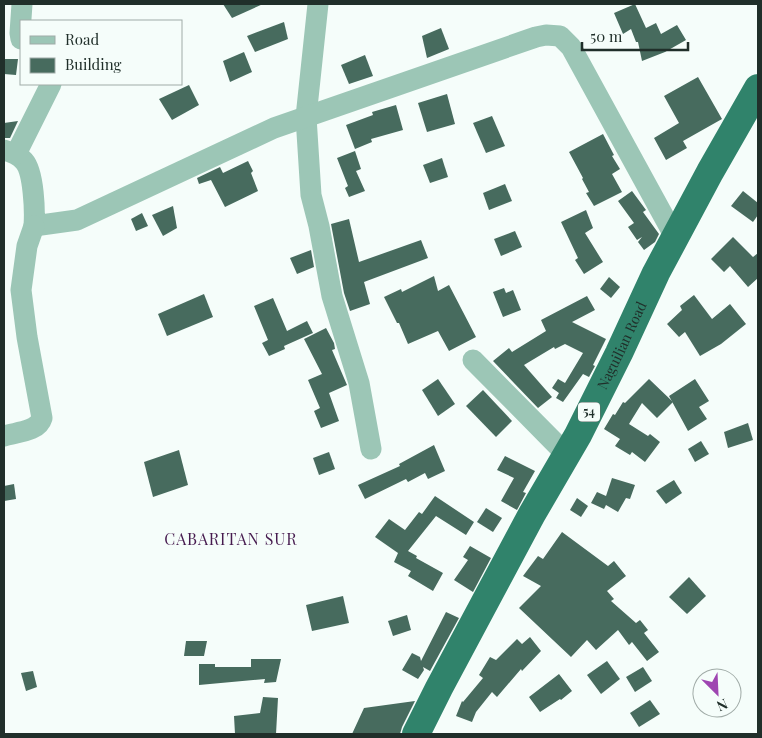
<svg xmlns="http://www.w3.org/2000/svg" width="762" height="738" viewBox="0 0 762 738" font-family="'Playfair Display',serif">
  <rect width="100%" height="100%" fill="#f5fdfa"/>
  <!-- building -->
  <g fill="#476b5e">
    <path d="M223 4H263L232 18Z"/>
    <path d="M635 4 646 28 656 23 661 34 677 25 686 40 665 52 642 61 638 42H636L631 29 623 34 614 13Z"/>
    <path d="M284 22 288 39 255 52 247 36Z"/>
    <path d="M441 28 449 49 427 58 422 36Z"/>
    <path d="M244 52 252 72 230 82 223 61Z"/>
    <path d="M365 55 373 76 349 84 341 65Z"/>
    <path d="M4 59H18L16 75 4 74Z"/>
    <path d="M698 77 722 119 683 141 687 148 666 160 654 138 679 123 664 96Z"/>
    <path d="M189 85 199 105 172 120 159 99Z"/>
    <path d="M447 94 455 124 427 132 418 103Z"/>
    <path d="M396 105 403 130 371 139 372 142 355 149 346 125 373 115 372 112Z"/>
    <path d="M492 116 505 146 486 153 473 123Z"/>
    <path d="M18 121 10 138H4V123Z"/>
    <path d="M603 134 614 155 612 156 620 169 612 174 622 192 594 206 586 193 589 192 582 179 583 178 569 152Z"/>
    <path d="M355 151 361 169 356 171 365 191 349 197 345 188 348 186 337 158Z"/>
    <path d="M442 158 448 177 430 183 423 165Z"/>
    <path d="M248 161 253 171 251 173 258 191 225 207 211 180 199 184 197 178 220 167 223 173Z"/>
    <path d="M505 184 512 201 489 210 483 193Z"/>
    <path d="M632 191 646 210 643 212 659 234 655 242 644 250 638 242 642 237 637 240 628 227 634 223 618 201Z"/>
    <path d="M743 191 758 203V215L753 222 731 206Z"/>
    <path d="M173 206 177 228 163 236 152 215Z"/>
    <path d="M586 210 593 228 585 233 603 262 584 274 575 260 578 258 561 222Z"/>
    <path d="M142 213 148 226 136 231 131 219Z"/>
    <path d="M349 219 359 262 421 240 428 258 364 282 370 304 350 311 344 293 331 224Z"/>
    <path d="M515 231 522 247 501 256 494 239Z"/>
    <path d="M733 237 753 257 758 253V278L748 287 730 266 724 272 711 259Z"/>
    <path d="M311 250 314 267 297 274 290 258Z"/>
    <path d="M434 276 438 291 449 285 476 337 449 351 438 331 408 344 399 323H397L384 297 401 289 402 292Z"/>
    <path d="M609 277 620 287 611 298 600 289Z"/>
    <path d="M504 288 506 293 513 290 521 310 503 317 493 292Z"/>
    <path d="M204 294 213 317 167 336 158 314Z"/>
    <path d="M694 295 712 319 730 304 746 324 721 344 700 356 685 332 679 337 667 324 682 310 680 306Z"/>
    <path d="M587 296 595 310 572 322 606 339 593 365 595 366 589 377 583 374 563 402 556 398 559 393 552 388 558 379 565 383 583 353 565 344 555 349 554 347 524 365 552 397 538 408 493 361 509 348 512 352 546 331 541 320Z"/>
    <path d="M273 298 287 331 307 321 313 333 284 346 285 349 269 356 262 343 268 340 254 306Z"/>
    <path d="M326 328 334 343 335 349 332 350 347 385 329 393 339 421 321 428 314 411 320 408 308 380 322 374 304 339Z"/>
    <path d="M438 379 455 404 438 416 422 390Z"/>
    <path d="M649 379 673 402 657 418 642 403 629 424 648 436 650 434 660 442 645 462 632 452 630 455 615 446 620 439 604 429 613 414 615 415 623 402 625 403Z"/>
    <path d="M695 379 709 401 699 407 707 419 688 431 669 396Z"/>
    <path d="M483 390 512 421 496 437 466 406Z"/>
    <path d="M748 423 753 440 728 448 724 432Z"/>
    <path d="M701 441 709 454 695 462 688 449Z"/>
    <path d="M434 445 445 471 428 479 425 473 408 482 406 479 365 499 358 485 400 466 399 464Z"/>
    <path d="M179 450 188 485 153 497 144 462Z"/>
    <path d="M329 452 335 469 319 475 313 458Z"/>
    <path d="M505 456 535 471 523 492 526 493 517 510 501 501 514 478 497 470Z"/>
    <path d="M612 478 635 485 630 499 626 498 618 512 606 505 604 509 591 503 597 492 606 496Z"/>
    <path d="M674 480 682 493 666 504 656 491Z"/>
    <path d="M14 484 16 499 4 501V486Z"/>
    <path d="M435 496 474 522 466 535 436 516 408 551 417 556 416 558 443 573 433 591 408 576 411 571 394 562 398 553 375 537 389 519 405 530 419 512 422 514Z"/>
    <path d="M577 498 588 506 581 517 570 510Z"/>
    <path d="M486 508 502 518 493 532 477 522Z"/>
    <path d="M562 532 608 566 614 561 626 576 607 591 614 599 611 601 636 623 640 620 648 630 644 633 659 652 647 661 632 642 629 645 618 630 596 650 587 640 571 657 519 608 541 586 523 576 538 556 543 559Z"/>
    <path d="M470 546 491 558 473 592 454 580 468 560 463 557Z"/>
    <path d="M689 577 706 596 687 614 669 597Z"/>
    <path d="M343 596 349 623 312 631 306 605Z"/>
    <path d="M446 612 459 618 430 671 423 667 424 670 418 679 402 670 412 653 420 657 421 661Z"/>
    <path d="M407 615 411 630 393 636 388 621Z"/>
    <path d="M530 637 541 651 522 671 521 669 497 697 492 692 476 712 472 722 456 716 462 701 463 702 483 678 479 675 490 657 496 660 517 639 522 644Z"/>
    <path d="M186 641H207L204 656H184Z"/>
    <path d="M251 659H281L276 682 264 683 265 679 199 685V664H215V667H251Z"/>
    <path d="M607 661 620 679 601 694 587 675Z"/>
    <path d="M643 667 652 681 635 692 626 677Z"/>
    <path d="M33 671 37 687 26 691 21 673Z"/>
    <path d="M559 674 572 691 561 700 560 699 540 712 529 697Z"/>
    <path d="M263 697 278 698 276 734H235L234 716 260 713Z"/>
    <path d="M650 700 660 714 639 727 630 713Z"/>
    <path d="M415 701 402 727 400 734H352L364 708Z"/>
  </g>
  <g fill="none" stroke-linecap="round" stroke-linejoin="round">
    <!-- minor -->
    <g stroke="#9cc6b6" stroke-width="21">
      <path d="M318 4 306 117 311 195 319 226 332 296 359 383 371 449"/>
      <path d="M21 39 20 33 22 4"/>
      <path d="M4 150C11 152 19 155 24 161 34 172 35 212 34 226L77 220 274 128 536 37 546 35 560 36 571 47 675 237"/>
      <path d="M16 154 51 84"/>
      <path d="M473 360 560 448 569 452"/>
      <path d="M4 436C16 432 38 432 42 418L27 337 21 290 27 246 34 226"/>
    </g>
    <!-- highway -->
    <path stroke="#30836b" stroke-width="28" id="s1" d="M416 734 439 688 532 514 578 435 619 353 656 273 710 172 758 88"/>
  </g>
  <g text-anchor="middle" stroke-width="5" stroke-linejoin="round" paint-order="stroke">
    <!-- shield labels -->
    <rect fill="#f5fdfa" stroke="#606d68" stroke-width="1" x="578" y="402.5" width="22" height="19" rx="4"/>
    <g font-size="12" font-weight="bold" fill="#202f2a">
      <text x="589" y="416">54</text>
    </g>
    <!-- street labels -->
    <g font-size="14" fill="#202f2a" stroke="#f5fdfa">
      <text dy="5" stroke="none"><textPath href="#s1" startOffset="440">Naguilian Road</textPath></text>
    </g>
    <!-- quarter labels -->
    <g font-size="16" letter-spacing="1" fill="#461b4f" stroke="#f5fdfa">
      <text x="231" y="545">CABARITAN SUR</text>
    </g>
  </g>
  <!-- border -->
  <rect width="762" height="738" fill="none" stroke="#202f2a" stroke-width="10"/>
  <!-- legend -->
  <rect x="20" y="20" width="162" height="65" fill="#f5fdfa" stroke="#a0aba7"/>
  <rect x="30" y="36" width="25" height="8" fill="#9cc6b6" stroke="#a0aba7"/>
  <text x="65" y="45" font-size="15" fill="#202f2a">Road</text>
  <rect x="30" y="58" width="25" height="15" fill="#476b5e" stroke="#a0aba7"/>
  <text x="65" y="70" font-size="15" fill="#202f2a">Building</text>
  <!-- north arrow -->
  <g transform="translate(717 693) rotate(156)"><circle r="24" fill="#f5fdfa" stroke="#a0aba7"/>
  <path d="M0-4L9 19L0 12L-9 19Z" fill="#9e45b1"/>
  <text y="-8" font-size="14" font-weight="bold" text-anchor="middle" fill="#202f2a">N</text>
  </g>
  <!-- scale -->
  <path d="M582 42v8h106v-8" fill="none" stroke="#202f2a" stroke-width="2.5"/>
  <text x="590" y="42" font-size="15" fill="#202f2a" stroke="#f5fdfa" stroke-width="4" paint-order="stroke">50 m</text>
</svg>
